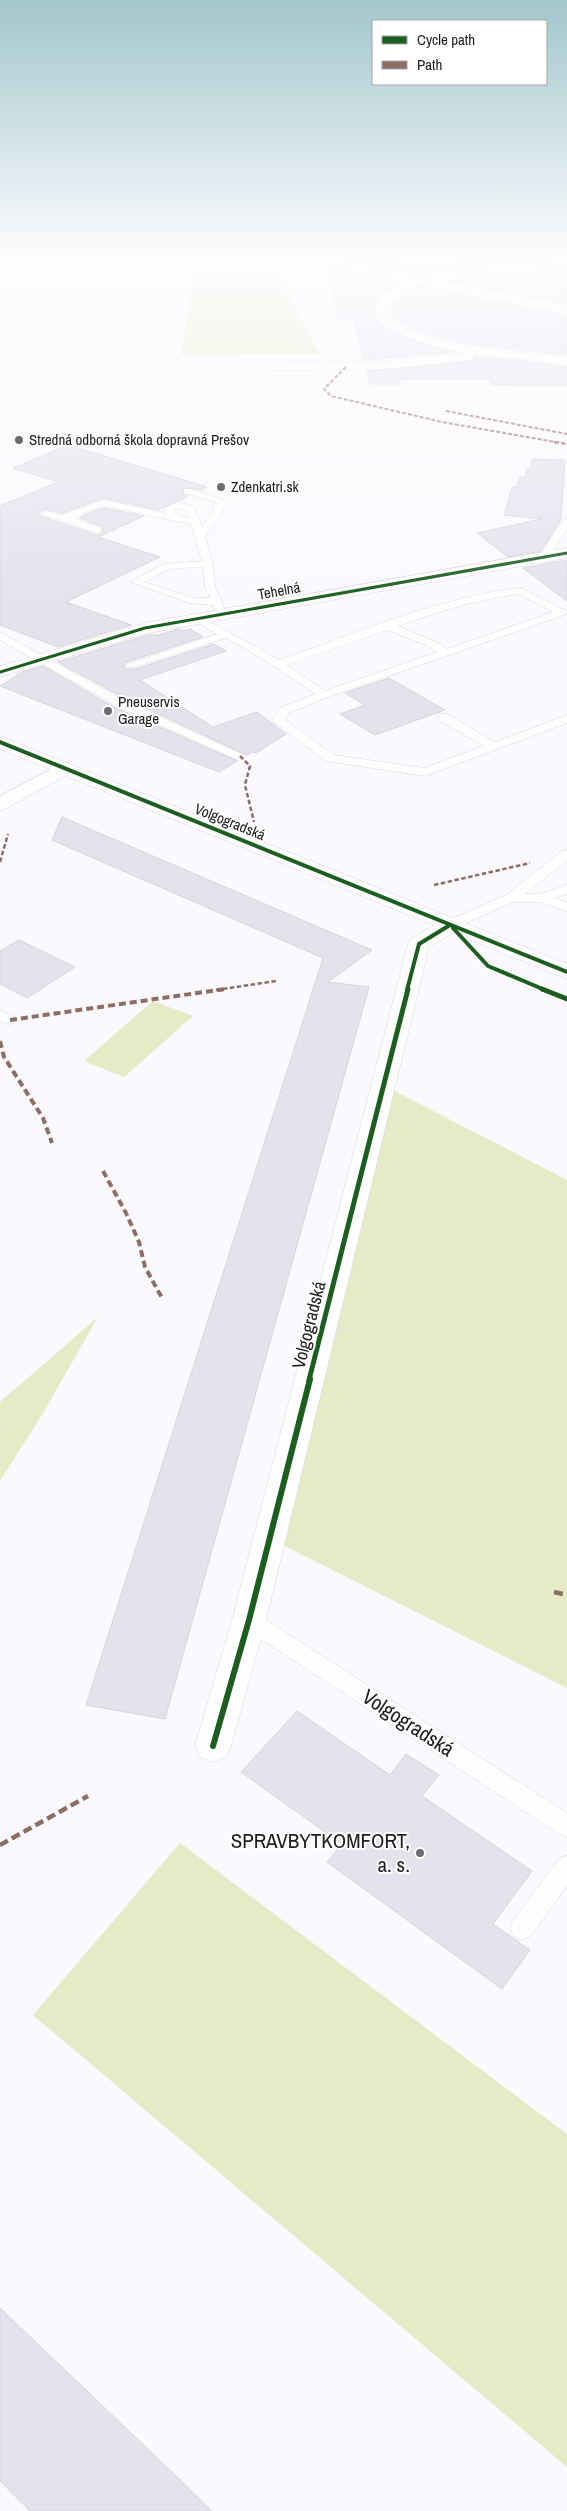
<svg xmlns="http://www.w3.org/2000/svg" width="567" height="2511" viewBox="0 0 567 2511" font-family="'Archivo Narrow',sans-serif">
  <rect width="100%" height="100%" fill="#fbf9fd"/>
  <!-- green -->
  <g fill="#e5eac7">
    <path d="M276 272 319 354 181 355 194 274Z"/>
    <path d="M153 1001 193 1016 124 1077 84 1061Z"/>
    <path d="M381 1084 567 1180V1688L263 1535Z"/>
    <path d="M98 1317 43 1413 0 1481V1402Z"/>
    <path d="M180 1843 567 2134V2467L33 2015Z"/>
  </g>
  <!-- building -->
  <g fill="#e6e2ed" stroke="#d6d4d9">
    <path d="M558 254 561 260 450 269 418 275 337 259 395 256 401 263 427 264Z"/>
    <path d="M328 267 401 282 382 293 373 307 377 321 390 331 408 339 452 352 364 360 354 320H338Z"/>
    <path d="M567 269V304L447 281Z"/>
    <path d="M419 286 567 316V355L478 345 440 337 409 328 392 316 393 303Z"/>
    <path d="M475 356 567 367V386L491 385 490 379H400V384H370L367 371 468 362 474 360Z"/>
    <path d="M68 445 207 487 200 490 183 488 182 494 188 496 158 510 104 498 62 513 45 509 39 512V516L97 535 102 533 103 527 80 518 86 514 104 508 144 516 98 537 160 557 66 602 131 625 58 647 0 625V506L58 482 13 468Z"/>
    <path d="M533 459 565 460 561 519 541 551 508 557 477 533 542 519 504 515 512 487H517L520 477 525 478 527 468H530Z"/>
    <path d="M567 560V601L523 568Z"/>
    <path d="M178 629 182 631 190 629 203 637 124 663V666L127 669H136L214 644 226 651 140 680 213 727 257 712 286 734 256 753 252 752 247 755 122 697 58 662 148 635H159Z"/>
    <path d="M43 666 112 706 237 761 219 772 0 686 22 672Z"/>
    <path d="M389 678 445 710 375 735 340 714 365 705 345 693Z"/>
    <path d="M62 817 372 950 328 982 369 987 165 1719 86 1705 323 958 52 840Z"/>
    <path d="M19 940 75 967 27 998 0 984V951Z"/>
    <path d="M297 1711 390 1775 406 1754 439 1775 422 1796 532 1871 493 1924 530 1950 502 1989 327 1862 342 1844 241 1772Z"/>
    <path d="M0 2308 174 2474 212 2511H30L0 2481Z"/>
  </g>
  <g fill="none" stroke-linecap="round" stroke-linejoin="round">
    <defs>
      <g id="service">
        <path d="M184 489H190L226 501 222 513 205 537 213 564 215 587 227 614 226 616H218L213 605 190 603 130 582 164 564 202 561 191 524 104 506 85 512 76 519 101 528V532L97 533 40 514 45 511 62 515 104 500 165 513V508L178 502 194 507 202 527 212 513 216 502 184 493ZM179 508 187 511 189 518 179 516 174 511ZM203 567 205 587 210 598H195L144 582 170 569Z"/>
        <path d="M567 518V529L549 557 540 559 539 557 562 521Z"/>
        <path d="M521 588 566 611 567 614 328 697 289 713 285 720 334 755 424 768 484 746 439 720V714H447L495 742 567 715V723L425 776 326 761 272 721 280 708 315 694 274 666 226 638 135 667H127L125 665 217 634 194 620V616L198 615 279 660C358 633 438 597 521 588ZM519 594 553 612 447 649 436 642 398 626C439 612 477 599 519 594ZM388 630 428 646 437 652 325 691 287 665Z"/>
        <path d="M0 632 121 699 246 756 240 760 236 759 113 704 0 640Z"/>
        <path d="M567 850V861L525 894H540L567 885V894L554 898 567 902V911L540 902H513L455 928 450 929 443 925 445 922 506 895 562 851Z"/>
        <path d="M0 1010 15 1017 18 1020 10 1025 0 1021Z"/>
        <path d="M249 1611 257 1614 567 1813V1837L559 1834 241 1626 238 1620 241 1614Z"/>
        <path d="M567 1856V1886L531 1936 522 1940 513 1936 510 1928 513 1920 559 1859Z"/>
      </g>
      <g id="minor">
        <path d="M281 254H301L418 277 450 271 567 261V267L434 280 567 306V314L419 284C303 336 541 355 567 357V365L473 354V359L468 360 386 369 243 371 241 368 248 364 386 361 464 353C430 346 322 320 406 281L286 257Z"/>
        <path d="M567 548V558L148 633 0 677V666L145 623Z"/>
        <path d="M63 763 70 765 73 769 70 773 7 808 0 810V796Z"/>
        <path d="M450 918 458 920 461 925 458 930 429 947 266 1620 231 1746 226 1757 213 1762 200 1757 195 1746 232 1620 408 944 411 939 442 920Z"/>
      </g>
      <path id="tertiary" d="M0 736 567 964V979L0 749Z"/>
    </defs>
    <!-- service casing -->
    <use href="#service" stroke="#d8d7db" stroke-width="1"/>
    <!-- minor casing -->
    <use href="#minor" stroke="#d8d7db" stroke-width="1"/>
    <!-- tertiary casing -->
    <use href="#tertiary" stroke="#d8d7db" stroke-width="1"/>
    <!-- service -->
    <use href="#service" fill="#fefeff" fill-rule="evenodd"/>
    <!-- minor -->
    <use href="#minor" fill="#fefeff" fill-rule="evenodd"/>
    <!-- tertiary -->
    <use href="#tertiary" fill="#fefeff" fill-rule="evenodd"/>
    <!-- quiet-far3 -->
    <g stroke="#8d6e63" stroke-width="2" stroke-dasharray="4 2" stroke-linecap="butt">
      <path d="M346 367 324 389 331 396 442 422 561 443"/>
      <path d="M446 411 567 434"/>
    </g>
    <!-- quiet-far2 -->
    <g stroke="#8d6e63" stroke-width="2.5" stroke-dasharray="4.5 2.5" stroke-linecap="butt">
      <path d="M554 442 567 444"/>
      <path d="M240 756 250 766 245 785 254 822"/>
      <path d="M0 862 8 834"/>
      <path d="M434 885 530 863"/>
      <path d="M216 990 276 981"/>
    </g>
    <!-- quiet-far1 -->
    <g stroke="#8d6e63" stroke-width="4" stroke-dasharray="7 4" stroke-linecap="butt">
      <path d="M10 1020 225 989"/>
      <path d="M0 1041 4 1057 43 1118 52 1143"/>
      <path d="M103 1171 126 1213 139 1242 145 1267 162 1298"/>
    </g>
    <!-- quiet -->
    <g stroke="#8d6e63" stroke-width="4.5" stroke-dasharray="9 4.5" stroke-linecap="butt">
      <path d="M554 1592 567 1595"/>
      <path d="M0 1845 88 1796"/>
    </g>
    <defs>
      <path id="cycleway-far3" d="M0 672 145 628 567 553"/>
      <g id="cycleway-far2">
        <path d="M0 742 567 972"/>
        <path d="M453 928 488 966 545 990"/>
        <path d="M407 990 419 944 450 925"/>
      </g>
      <g id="cycleway-far1">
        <path d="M542 989 567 999"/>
        <path d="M309 1380 408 989"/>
      </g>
      <path id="cycleway" d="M213 1746 249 1620 310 1379"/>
    </defs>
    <!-- cycleway-far3 casing -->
    <use href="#cycleway-far3" stroke="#fff" stroke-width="5"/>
    <!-- cycleway-far2 casing -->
    <use href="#cycleway-far2" stroke="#fff" stroke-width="6"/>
    <!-- cycleway-far1 casing -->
    <use href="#cycleway-far1" stroke="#fff" stroke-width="8"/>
    <!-- cycleway casing -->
    <use href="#cycleway" stroke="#fff" stroke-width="9"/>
    <!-- cycleway-far3 -->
    <use href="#cycleway-far3" stroke="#1b5e20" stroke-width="3"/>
    <!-- cycleway-far2 -->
    <use href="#cycleway-far2" stroke="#1b5e20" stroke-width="4"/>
    <!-- cycleway-far1 -->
    <use href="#cycleway-far1" stroke="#1b5e20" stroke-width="5"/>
    <!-- cycleway -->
    <use href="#cycleway" stroke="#1b5e20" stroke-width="6"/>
  </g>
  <!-- sky -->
  <linearGradient id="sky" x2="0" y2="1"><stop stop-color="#a1c6cc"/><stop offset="0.42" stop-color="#fdfcfe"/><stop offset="1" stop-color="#fdfcfe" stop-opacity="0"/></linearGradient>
  <rect width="567" height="605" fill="url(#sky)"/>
  <!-- markers -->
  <g fill="#6b6a6f" stroke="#fff" stroke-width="2">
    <circle cx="19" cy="440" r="5"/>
    <circle cx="221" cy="487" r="5"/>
    <circle cx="108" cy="711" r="5"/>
    <circle cx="420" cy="1853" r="5"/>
  </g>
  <g text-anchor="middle" stroke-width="4" stroke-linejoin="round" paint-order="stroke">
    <!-- far-poi labels -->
    <g font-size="15" fill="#1e1d22" stroke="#fff" text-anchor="start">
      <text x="29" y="445">Stredná odborná škola dopravná Prešov</text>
      <text x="231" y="492">Zdenkatri.sk</text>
      <text x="118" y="707">Pneuservis<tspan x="118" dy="17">Garage</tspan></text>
    </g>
    <!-- far-street labels -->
    <g font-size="15" fill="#1e1d22" stroke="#fff">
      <text transform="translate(279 591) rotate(-10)" y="5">Tehelná</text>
      <text transform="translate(230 822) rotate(22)" y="5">Volgogradská</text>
    </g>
    <!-- street labels -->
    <g font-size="18" fill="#1e1d22" stroke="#fff">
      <text transform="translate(309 1325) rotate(-76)" y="6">Volgogradská</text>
    </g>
    <!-- near-street labels -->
    <g font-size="21" fill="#1e1d22" stroke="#fff">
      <text transform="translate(408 1723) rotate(33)" y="7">Volgogradská</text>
    </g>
    <!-- near-poi labels -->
    <g font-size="21" fill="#1e1d22" stroke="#fff" text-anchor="end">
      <text x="410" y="1848">SPRAVBYTKOMFORT,<tspan x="410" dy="24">a. s.</tspan></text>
    </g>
  </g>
  <!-- legend -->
  <rect x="372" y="20" width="175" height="65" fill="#ffffff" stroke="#a5a5a7"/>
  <rect x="382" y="36" width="25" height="8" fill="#1b5e20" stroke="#a5a5a7"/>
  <text x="417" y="45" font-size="15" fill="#1e1d22">Cycle path</text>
  <rect x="382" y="61" width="25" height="8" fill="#8d6e63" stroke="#a5a5a7"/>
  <text x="417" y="70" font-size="15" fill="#1e1d22">Path</text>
</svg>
